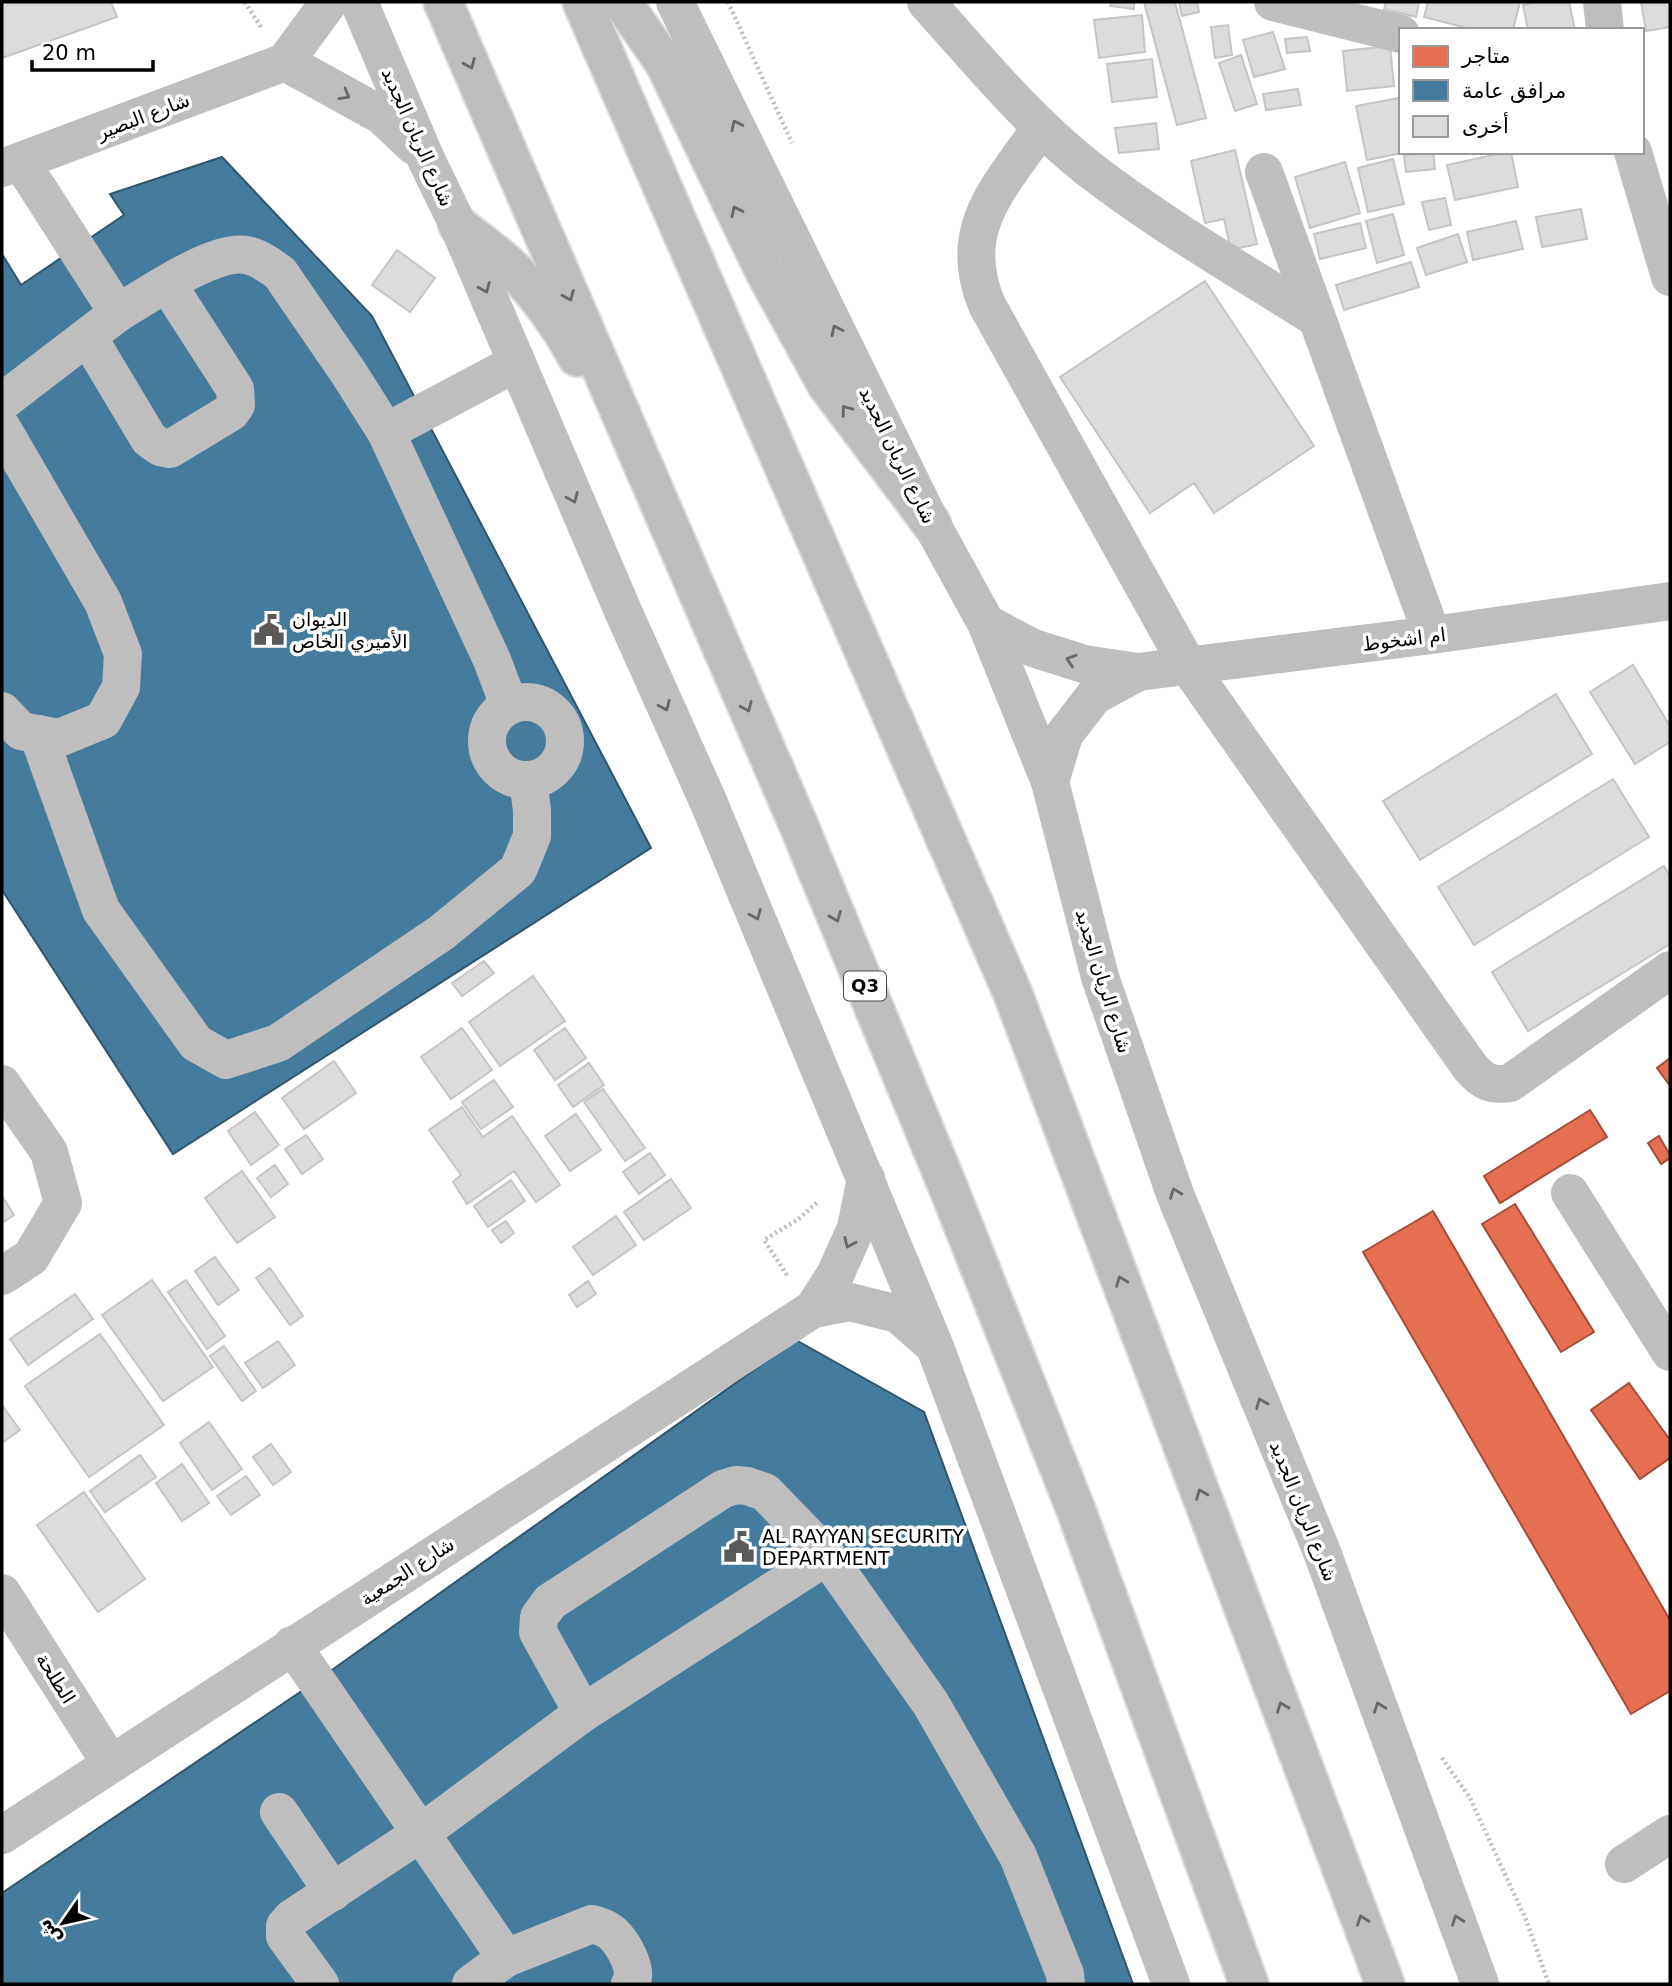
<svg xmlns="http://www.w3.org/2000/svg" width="1672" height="1986" viewBox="0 0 1672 1986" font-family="'DejaVu Sans','Noto Naskh Arabic',sans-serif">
  <rect width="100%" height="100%" fill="#fff"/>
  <!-- shops -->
  <g fill="#e76f51" stroke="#a24e39" stroke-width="2">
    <path d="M1670 1058V1086L1657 1068Z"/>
    <path d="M1590 1110 1607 1137 1500 1203 1484 1176Z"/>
    <path d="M1659 1136 1670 1155V1158L1661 1164 1648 1143Z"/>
    <path d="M1515 1204 1594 1332 1561 1352 1482 1224Z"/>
    <path d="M1433 1211 1670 1620V1691L1631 1714 1363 1252Z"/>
    <path d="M1629 1383 1670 1440V1458L1640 1479 1591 1410Z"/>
  </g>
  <!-- public -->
  <g fill="#457b9d" stroke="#30566e" stroke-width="2">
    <path d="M222 157 372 316 651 848 173 1154 2 890V254L21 285 124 215 110 194Z"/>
    <path d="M796 1340 924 1412 1133 1984H2V1893L315 1682Z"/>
  </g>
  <!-- building -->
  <g fill="#dcdcdc" stroke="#c5c5c5" stroke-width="2">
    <path d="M2 2H111L117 17 2 58Z"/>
    <path d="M1111 2H1134V9L1110 6Z"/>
    <path d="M1144 2H1175L1206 118 1177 125Z"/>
    <path d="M1179 2H1197L1199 12 1182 16Z"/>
    <path d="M1386 2H1419L1416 17 1384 9Z"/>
    <path d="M1428 2H1520L1513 30H1475L1424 17Z"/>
    <path d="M1539 2H1569L1575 30H1528L1523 5Z"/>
    <path d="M1641 2H1670V27L1646 31Z"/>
    <path d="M1142 15 1145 52 1099 58 1094 20Z"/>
    <path d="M1228 25 1232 55 1215 58 1211 27Z"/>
    <path d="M1273 32 1285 69 1254 77 1243 40Z"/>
    <path d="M1307 37 1310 51 1287 53 1285 39Z"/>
    <path d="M1390 46 1394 86 1347 91 1343 51Z"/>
    <path d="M1241 55 1257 104 1235 111 1219 63Z"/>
    <path d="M1152 59 1157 97 1112 102 1107 64Z"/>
    <path d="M1298 89 1301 105 1266 110 1263 94Z"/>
    <path d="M1399 98 1401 152H1407L1367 160 1356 106Z"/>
    <path d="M1156 123 1159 149 1119 153 1115 128Z"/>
    <path d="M1235 150 1257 244 1231 250 1224 219 1205 223 1191 161Z"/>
    <path d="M1433 152 1435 169 1406 172 1404 155Z"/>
    <path d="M1507 152H1511L1518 187 1455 200 1447 165Z"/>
    <path d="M1393 159 1404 204 1368 212 1358 168Z"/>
    <path d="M1345 162 1360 213 1310 228 1295 177Z"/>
    <path d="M1445 198 1451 225 1429 230 1422 202Z"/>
    <path d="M1581 209 1587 239 1542 247 1536 217Z"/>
    <path d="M1393 214 1404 255 1377 263 1366 221Z"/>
    <path d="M1516 221 1523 249 1473 260 1467 232Z"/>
    <path d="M1360 223 1366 248 1320 259 1314 234Z"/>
    <path d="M1458 234 1467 262 1426 275 1417 248Z"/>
    <path d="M397 250 435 278 410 312 372 285Z"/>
    <path d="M1411 262 1419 287 1344 310 1336 285Z"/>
    <path d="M1205 281 1314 446 1214 513 1194 483 1150 513 1060 377Z"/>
    <path d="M1633 665 1670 726V742L1635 764 1590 692Z"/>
    <path d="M1556 694 1592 754 1420 860 1383 801Z"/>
    <path d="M1613 779 1649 837 1474 945 1438 887Z"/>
    <path d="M1664 866 1670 877V944L1528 1031 1492 972Z"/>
    <path d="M484 961 494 973 462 996 452 983Z"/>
    <path d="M533 976 565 1021 500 1066 469 1022Z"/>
    <path d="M462 1028 492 1070 451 1099 421 1057Z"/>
    <path d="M565 1028 586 1058 555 1080 534 1050Z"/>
    <path d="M334 1061 356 1093 304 1129 282 1098Z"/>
    <path d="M589 1063 604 1085 573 1107 558 1085Z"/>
    <path d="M494 1080 513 1107 481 1129 462 1102Z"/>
    <path d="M603 1089 645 1148 625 1161 584 1102Z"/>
    <path d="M462 1107 483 1137 512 1116 560 1185 536 1202 514 1171 467 1204 453 1182 461 1175 429 1130Z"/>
    <path d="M255 1112 279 1145 251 1165 228 1131Z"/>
    <path d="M576 1114 601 1150 570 1171 545 1136Z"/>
    <path d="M306 1135 323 1159 302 1174 285 1149Z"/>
    <path d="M650 1153 665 1175 639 1194 623 1172Z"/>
    <path d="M275 1165 288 1184 271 1197 257 1178Z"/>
    <path d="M242 1171 275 1217 237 1243 205 1198Z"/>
    <path d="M671 1179 691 1208 644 1240 624 1212Z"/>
    <path d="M511 1180 525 1201 488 1227 474 1206Z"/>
    <path d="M2 1196 14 1215 2 1223Z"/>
    <path d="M616 1216 636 1245 593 1275 573 1247Z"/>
    <path d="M506 1221 514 1233 501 1243 492 1230Z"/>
    <path d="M215 1257 239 1290 218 1305 195 1271Z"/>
    <path d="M270 1268 303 1316 290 1325 256 1278Z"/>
    <path d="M152 1280 213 1367 163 1401 102 1315Z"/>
    <path d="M186 1280 225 1336 207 1349 168 1292Z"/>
    <path d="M588 1281 596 1294 577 1307 569 1295Z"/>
    <path d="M75 1294 93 1319 28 1365 10 1339Z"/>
    <path d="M100 1334 164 1425 89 1477 25 1386Z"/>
    <path d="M278 1341 295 1365 263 1388 245 1363Z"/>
    <path d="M224 1346 256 1391 242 1401 210 1356Z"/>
    <path d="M2 1405 20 1430 2 1443Z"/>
    <path d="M209 1422 242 1469 212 1490 180 1443Z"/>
    <path d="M271 1444 291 1472 273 1485 253 1457Z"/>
    <path d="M140 1455 156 1477 105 1512 90 1491Z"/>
    <path d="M182 1464 209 1503 182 1521 156 1483Z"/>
    <path d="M246 1476 260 1495 231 1515 217 1496Z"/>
    <path d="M84 1492 145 1579 98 1612 37 1525Z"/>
  </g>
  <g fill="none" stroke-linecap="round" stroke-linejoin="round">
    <defs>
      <g id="highway">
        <path d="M443 2 799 826 948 1187 1076 1510 1249 1984"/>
        <path d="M582 2 1013 994 1385 1984"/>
        <path d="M622 2 664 62 765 272 827 385 931 523"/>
        <path d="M458 225C473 237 490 249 505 262 531 285 561 326 577 357"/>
      </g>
    </defs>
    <!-- highway casing -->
    <use href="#highway" stroke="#dbdbdb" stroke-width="42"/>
    <!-- path -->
    <g stroke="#b8b8b8" stroke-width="4.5" stroke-dasharray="2 3.5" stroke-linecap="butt">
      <path d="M245 2 261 27"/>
      <path d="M728 2 792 143"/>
      <path d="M787 1275 764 1240 797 1220 819 1201"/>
      <path d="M1442 1758 1470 1798 1526 1920 1549 1984"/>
    </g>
    <!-- minor -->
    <g stroke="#bebebe" stroke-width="38">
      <path d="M359 2 425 157 458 225 623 611 708 801 935 1347 1171 1984"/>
      <path d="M675 2 931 523 986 623 1050 782 1100 977 1175 1194 1322 1552 1480 1984"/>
      <path d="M926 2C978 60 1028 121 1089 169 1160 224 1240 270 1316 318"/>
      <path d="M1273 2 1401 34"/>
      <path d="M1602 2 1605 30"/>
      <path d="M285 62 381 115 414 146"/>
      <path d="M1041 127C1000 188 955 228 987 305L1188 666 1470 1067C1483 1082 1491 1086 1510 1083L1670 970"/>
      <path d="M1633 152 1670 277"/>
      <path d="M2 168 285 62 329 2"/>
      <path d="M1264 172 1432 635"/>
      <path d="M118 313C147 296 214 249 246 255 259 257 270 266 280 273L348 372 386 432 492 660 509 705"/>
      <path d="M88 337 149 439 160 447 170 449 231 412 236 405 235 389 168 285"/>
      <path d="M2 402 118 313 21 162"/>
      <path d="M2 428 103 602 123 654 121 687 103 720 59 738 21 731 2 711"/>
      <path d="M386 432 516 363"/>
      <path d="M986 623 1033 648 1084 664 1138 672 1432 635 1670 601"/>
      <circle cx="526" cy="741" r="39"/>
      <path d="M38 734 101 910 196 1043 226 1060 278 1043 441 933 518 870 532 836V810L528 780"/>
      <path d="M1050 782 1064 735 1094 696 1138 672"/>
      <path d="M2 1084 49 1152 63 1203 31 1257 2 1276"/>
      <path d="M1570 1193 1670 1352"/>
      <path d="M813 1309 835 1275 856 1228 866 1178"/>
      <path d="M2 1593 111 1764"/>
      <path d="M292 1645 506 1958"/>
      <path d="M583 1713 538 1632 539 1617 550 1602 723 1489 736 1485 747 1486 765 1492 827 1556"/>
      <path d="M279 1812 333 1892"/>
      <path d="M2 1835 813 1309 850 1302 898 1314 933 1345"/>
      <path d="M1624 1864 1670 1834"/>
      <path d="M320 1984 285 1936V1926L292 1918 421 1833 583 1713 827 1556 931 1704 1018 1856 1065 1974 1066 1984"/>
      <path d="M471 1984 506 1958 592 1924C600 1926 606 1928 612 1933 623 1943 640 1972 630 1984"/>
    </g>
    <!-- highway -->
    <use href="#highway" stroke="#bdbdbd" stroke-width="38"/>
  </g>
  <!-- one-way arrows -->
  <defs><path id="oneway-chevron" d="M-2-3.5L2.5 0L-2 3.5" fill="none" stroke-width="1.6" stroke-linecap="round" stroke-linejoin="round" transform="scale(1.75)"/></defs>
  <g stroke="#686868">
    <use href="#oneway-chevron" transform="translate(470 64) rotate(67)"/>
    <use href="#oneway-chevron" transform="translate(345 95) rotate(29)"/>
    <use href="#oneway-chevron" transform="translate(736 125) rotate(-116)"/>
    <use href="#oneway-chevron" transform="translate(736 211) rotate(-116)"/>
    <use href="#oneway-chevron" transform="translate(485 288) rotate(67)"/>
    <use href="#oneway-chevron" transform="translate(569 296) rotate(67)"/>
    <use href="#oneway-chevron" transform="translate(836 330) rotate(-116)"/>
    <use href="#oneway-chevron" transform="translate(846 410) rotate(-127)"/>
    <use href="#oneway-chevron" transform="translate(573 498) rotate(67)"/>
    <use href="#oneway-chevron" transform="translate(1071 660) rotate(-162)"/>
    <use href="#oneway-chevron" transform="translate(665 706) rotate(66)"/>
    <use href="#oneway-chevron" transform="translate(747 707) rotate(66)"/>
    <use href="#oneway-chevron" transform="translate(756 915) rotate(67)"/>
    <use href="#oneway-chevron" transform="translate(836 917) rotate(68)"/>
    <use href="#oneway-chevron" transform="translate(1175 1193) rotate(-111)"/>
    <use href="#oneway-chevron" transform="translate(849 1243) rotate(114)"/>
    <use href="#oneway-chevron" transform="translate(1121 1281) rotate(-111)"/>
    <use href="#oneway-chevron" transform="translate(1261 1403) rotate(-112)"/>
    <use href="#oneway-chevron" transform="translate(1201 1494) rotate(-111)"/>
    <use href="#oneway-chevron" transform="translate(1282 1707) rotate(-111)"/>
    <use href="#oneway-chevron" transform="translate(1379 1707) rotate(-110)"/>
    <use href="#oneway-chevron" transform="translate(1362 1920) rotate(-110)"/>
    <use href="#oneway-chevron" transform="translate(1457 1920) rotate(-110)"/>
  </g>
  <!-- icons -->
  <defs>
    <symbol id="civic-bare" viewBox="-9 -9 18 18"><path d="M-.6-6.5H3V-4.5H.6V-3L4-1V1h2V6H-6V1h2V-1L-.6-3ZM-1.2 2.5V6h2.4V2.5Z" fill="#595959" stroke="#fff" stroke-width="2.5" paint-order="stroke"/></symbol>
  </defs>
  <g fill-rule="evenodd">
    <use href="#civic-bare" x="247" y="608" width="44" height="44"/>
    <use href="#civic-bare" x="717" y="1525" width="44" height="44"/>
  </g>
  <g text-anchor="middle" stroke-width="7" stroke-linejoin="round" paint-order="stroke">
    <!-- shield labels -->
    <rect fill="#fff" stroke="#4c4c4c" stroke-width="2" x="844" y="971.5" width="42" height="29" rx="5"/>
    <g font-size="18" font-weight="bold" fill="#000">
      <text x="865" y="992">Q3</text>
    </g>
    <!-- street labels -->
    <g font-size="19" fill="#000" stroke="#fff">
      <text transform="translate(143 116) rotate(-21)" y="7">شارع البصير</text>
      <text transform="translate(418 137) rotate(66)" y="7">شارع الريان الجديد</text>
      <text transform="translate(898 455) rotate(64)" y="7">شارع الريان الجديد</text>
      <text transform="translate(1404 639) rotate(-7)" y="7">ام اشخوط</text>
      <text transform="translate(1104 981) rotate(73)" y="7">شارع الريان الجديد</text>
      <text transform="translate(1304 1511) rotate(68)" y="7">شارع الريان الجديد</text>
      <text transform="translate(407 1571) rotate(-33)" y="7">شارع الجمعية</text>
      <text transform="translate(56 1678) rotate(58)" y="7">الطلحة</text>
    </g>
    <!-- poi labels -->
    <g font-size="19" fill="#000" stroke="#fff" text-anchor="start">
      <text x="292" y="626">الديوان<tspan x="292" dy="22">الأميري الخاص</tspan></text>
      <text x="762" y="1543">AL RAYYAN SECURITY<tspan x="762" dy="22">DEPARTMENT</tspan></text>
    </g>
  </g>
  <!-- border -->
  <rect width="1672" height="1986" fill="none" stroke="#000000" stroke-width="7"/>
  <!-- legend -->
  <rect x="1399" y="28" width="245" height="126" fill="#ffffff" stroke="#999999" stroke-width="2"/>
  <rect x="1413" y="46" width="35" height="21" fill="#e76f51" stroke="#999999" stroke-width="2"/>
  <text x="1462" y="63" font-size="21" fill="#000000">متاجر</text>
  <rect x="1413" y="80" width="35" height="21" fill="#457b9d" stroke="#999999" stroke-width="2"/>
  <text x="1462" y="98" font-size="21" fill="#000000">مرافق عامة</text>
  <rect x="1413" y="116" width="35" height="21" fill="#dcdcdc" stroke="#999999" stroke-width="2"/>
  <text x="1462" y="133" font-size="21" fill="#000000">أخرى</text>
  <!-- north arrow -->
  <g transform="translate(63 1923) rotate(236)" stroke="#ffffff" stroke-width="5" paint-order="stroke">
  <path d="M0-5L12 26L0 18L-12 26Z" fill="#000000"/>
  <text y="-10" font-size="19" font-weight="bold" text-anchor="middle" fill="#000000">ش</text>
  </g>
  <!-- scale -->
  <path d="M32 60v10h121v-10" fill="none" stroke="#000000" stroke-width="3.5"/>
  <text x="42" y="60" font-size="21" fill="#000000" stroke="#ffffff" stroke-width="5" paint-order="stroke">20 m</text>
</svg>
